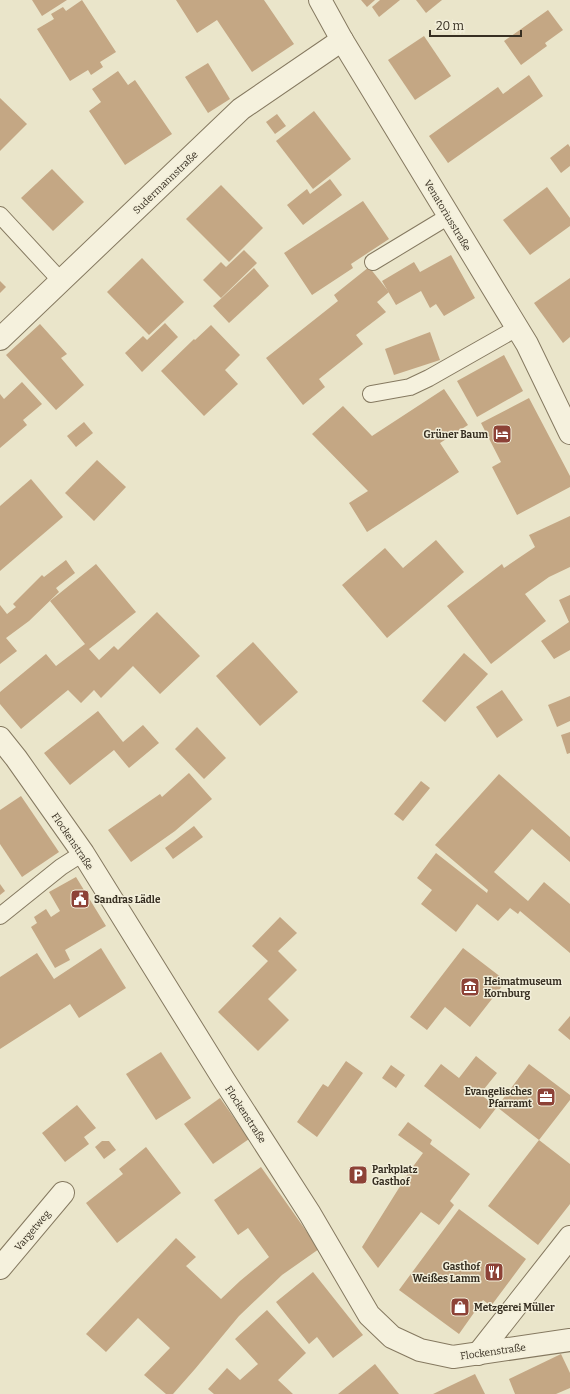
<svg xmlns="http://www.w3.org/2000/svg" width="570" height="1394" viewBox="0 0 570 1394" font-family="Bitter,serif">
  <rect width="100%" height="100%" fill="#eae5ca"/>
  <!-- building -->
  <g fill="#c4a784">
    <path d="M32 0H67L42 16Z"/>
    <path d="M82 0 116 52 100 62 103 67 91 75 88 70 70 81 37 29 54 19 51 14 63 7 66 11Z"/>
    <path d="M176 0H264L294 44 252 72 217 20 197 33Z"/>
    <path d="M361 0H375L367 7Z"/>
    <path d="M380 0H400L379 17 372 7Z"/>
    <path d="M416 0H442L426 13Z"/>
    <path d="M548 10 563 30 545 43 547 46 521 65 504 41Z"/>
    <path d="M424 36 451 76 415 100 388 60Z"/>
    <path d="M208 63 230 99 208 113 185 77Z"/>
    <path d="M118 71 128 85 135 80 172 134 125 165 89 111 101 102 92 89Z"/>
    <path d="M529 75 543 96 448 163 429 136 498 87 503 94Z"/>
    <path d="M0 98 27 124 0 151Z"/>
    <path d="M314 111 351 159 313 189 276 141Z"/>
    <path d="M277 114 286 126 275 134 266 122Z"/>
    <path d="M568 144 570 147V166L561 173 550 158Z"/>
    <path d="M52 169 84 202 53 231 21 198Z"/>
    <path d="M330 179 342 195 303 225 287 205 307 189 310 194Z"/>
    <path d="M221 185 263 228 229 262 186 219Z"/>
    <path d="M547 187 570 218V226L530 255 503 220Z"/>
    <path d="M363 201 389 239 351 264 353 268 312 295 284 253Z"/>
    <path d="M244 250 257 263 221 298 203 280 221 262 226 267Z"/>
    <path d="M451 255 475 298 444 316 436 304 430 308 421 291 396 305 382 281 414 262 420 272Z"/>
    <path d="M142 258 184 302 149 335 107 292Z"/>
    <path d="M369 267 389 292 377 302 386 312 356 335 363 344 319 379 325 387 303 405 266 358 338 301 334 295Z"/>
    <path d="M254 268 269 286 229 323 213 306Z"/>
    <path d="M570 278V337L563 343 534 303Z"/>
    <path d="M0 281 6 287 0 293Z"/>
    <path d="M165 323 178 337 142 372 125 353 143 336 147 340Z"/>
    <path d="M40 324 67 354 61 358 84 385 56 410 6 355Z"/>
    <path d="M211 325 240 355 225 370 238 384 204 416 161 371 194 339 195 340Z"/>
    <path d="M430 332 440 360 394 375 385 349Z"/>
    <path d="M504 355 523 391 477 417 457 381Z"/>
    <path d="M22 382 42 404 23 420 27 425 0 448V394L4 399Z"/>
    <path d="M444 389 468 425 440 443 459 472 367 532 349 503 368 491 312 434 343 406 372 436Z"/>
    <path d="M529 398 570 476V487L517 515 492 467 501 462 481 423Z"/>
    <path d="M84 422 93 433 76 447 67 436Z"/>
    <path d="M97 460 126 487 94 521 65 493Z"/>
    <path d="M31 479 63 517 0 571V506Z"/>
    <path d="M570 516V567L549 577 525 594 546 621 491 664 447 606 502 564 504 568 535 547 529 535Z"/>
    <path d="M436 540 464 572 387 638 342 585 385 548 403 568Z"/>
    <path d="M66 560 75 573 56 588 59 592 29 621 6 638 17 651 0 664V605L7 614 16 607 13 604 42 575 44 577Z"/>
    <path d="M96 564 136 612 89 649 99 660 114 646 118 650 157 612 200 656 160 694 133 666 101 698 94 690 81 703 68 690 21 729 0 704V692L46 654 56 666 85 644 50 601Z"/>
    <path d="M570 595V650L554 659 541 641 569 622 559 600Z"/>
    <path d="M253 642 298 692 260 726 216 676Z"/>
    <path d="M464 653 488 674 445 722 422 701Z"/>
    <path d="M502 690 523 720 497 738 476 707Z"/>
    <path d="M570 696V721L557 727 548 705Z"/>
    <path d="M98 711 123 742 143 725 159 743 129 768 114 750 70 785 44 753Z"/>
    <path d="M197 727 226 758 204 779 175 749Z"/>
    <path d="M570 732V753L567 754 561 735Z"/>
    <path d="M189 773 212 799 175 831 131 862 108 830 160 794 162 797Z"/>
    <path d="M499 774 570 837V862L532 829 494 872 528 901 544 882 570 904V953L520 911 518 914 510 908 498 921 477 904 456 932 421 904 432 890 417 878 436 853 487 893 488 890 435 845Z"/>
    <path d="M421 781 430 788 403 821 394 814Z"/>
    <path d="M21 796 59 852 22 877 0 844V810Z"/>
    <path d="M194 826 203 837 173 859 165 848Z"/>
    <path d="M76 877 106 926 65 950 70 960 55 968 31 927 37 923 34 917 46 909 51 917 60 911 49 892Z"/>
    <path d="M0 884 5 891 0 895Z"/>
    <path d="M280 917 297 933 278 951 297 970 268 999 289 1020 258 1051 218 1012 268 961 252 946Z"/>
    <path d="M101 948 126 988 79 1018 70 1004 0 1049V977L37 953 54 979Z"/>
    <path d="M463 948 506 981 470 1027 445 1007 427 1030 410 1017Z"/>
    <path d="M570 1016V1040L558 1030Z"/>
    <path d="M161 1052 191 1098 156 1120 126 1074Z"/>
    <path d="M476 1056 497 1073 480 1094 497 1107 480 1129 424 1086 441 1064 459 1078Z"/>
    <path d="M346 1061 363 1073 317 1137 297 1122 323 1084 328 1087Z"/>
    <path d="M529 1064 570 1095V1100L539 1140 570 1164V1204L538 1245 488 1206 539 1140 497 1107Z"/>
    <path d="M391 1065 405 1075 396 1088 382 1078Z"/>
    <path d="M220 1098 249 1139 213 1164 184 1124Z"/>
    <path d="M77 1105 96 1128 84 1137 89 1144 65 1162 42 1133Z"/>
    <path d="M408 1122 432 1140 430 1144 470 1174 450 1201 454 1205 439 1225 421 1212 378 1268 362 1247 409 1172 423 1153 398 1135Z"/>
    <path d="M102 1141H109L116 1150 104 1159 95 1147Z"/>
    <path d="M146 1147 181 1193 117 1243 86 1203 123 1174 119 1169Z"/>
    <path d="M261 1167 319 1249 282 1275 239 1316 195 1369 173 1394H166L144 1375 170 1348 138 1318 106 1352 86 1334 176 1238 196 1257 186 1266 221 1299 240 1281 269 1257 248 1228 238 1235 214 1200Z"/>
    <path d="M459 1209 526 1259 491 1306 483 1300 459 1334 399 1290Z"/>
    <path d="M313 1272 363 1335 333 1358 317 1337 309 1344 276 1302Z"/>
    <path d="M267 1310 306 1353 278 1380 293 1394H214L208 1389 227 1368 240 1380 258 1364 235 1339Z"/>
    <path d="M561 1354 570 1373V1388L556 1394H515L509 1379Z"/>
    <path d="M375 1364 399 1394H338Z"/>
    <path d="M475 1374 485 1394H433Z"/>
  </g>
  <g fill="none" stroke-linecap="round" stroke-linejoin="round">
    <defs>
      <g id="service">
        <path d="M0 215 61 281"/>
        <path d="M373 262 449 216"/>
        <path d="M371 394 410 387 429 378 517 328"/>
        <path d="M0 916 61 867 83 853"/>
      </g>
      <path id="pedestrian" d="M478 1354 570 1237"/>
      <g id="minor">
        <path d="M320 0 342 40 527 344 570 433"/>
        <path d="M0 339 241 109 342 40"/>
        <path d="M0 738 16 758 83 853 224 1080 310 1214 369 1315 392 1337 420 1350 453 1357 570 1340"/>
        <path d="M0 1268 63 1193"/>
      </g>
    </defs>
    <!-- service casing -->
    <use href="#service" stroke="#857960" stroke-width="18"/>
    <!-- pedestrian casing -->
    <use href="#pedestrian" stroke="#857960" stroke-width="24"/>
    <!-- minor casing -->
    <use href="#minor" stroke="#857960" stroke-width="24"/>
    <!-- service -->
    <use href="#service" stroke="#f5f1dd" stroke-width="16"/>
    <!-- pedestrian -->
    <use href="#pedestrian" stroke="#f5f1dd" stroke-width="22"/>
    <!-- minor -->
    <use href="#minor" stroke="#f5f1dd" stroke-width="22"/>
  </g>
  <!-- icons -->
  <defs>
    <symbol id="hotel-square" viewBox="-11 -11 22 22"><rect x="-9" y="-9" width="18" height="18" rx="4" fill="#8d4237" stroke="#f2eed9"/><path d="M-6-4.5h1.5V1H6V5H4.5V3h-9V5H-6ZM-4 0a1.8 1.8 0 1 1 3.6 0ZM.5 0V-2.5h3Q6-2.5 6 0Z" fill="#fff"/></symbol>
    <symbol id="civic-square" viewBox="-11 -11 22 22"><rect x="-9" y="-9" width="18" height="18" rx="4" fill="#8d4237" stroke="#f2eed9"/><path d="M-.6-6.5H3V-4.5H.6V-3L4-1V1h2V6H-6V1h2V-1L-.6-3ZM-1.2 2.5V6h2.4V2.5Z" fill="#fff"/></symbol>
    <symbol id="museum-square" viewBox="-11 -11 22 22"><rect x="-9" y="-9" width="18" height="18" rx="4" fill="#8d4237" stroke="#f2eed9"/><path d="M0-6L6-3V-2H-6V-3ZM-5-1h2V3h-2ZM-1-1h2V3h-2ZM3-1h2V3H3ZM-6 4H6V6H-6Z" fill="#fff"/></symbol>
    <symbol id="office-square" viewBox="-11 -11 22 22"><rect x="-9" y="-9" width="18" height="18" rx="4" fill="#8d4237" stroke="#f2eed9"/><path d="M-6-3h4V-5.5h4V-3h4V5H-6ZM-1-4.5V-3h2v-1.5ZM-6 0V1H6V0Z" fill="#fff"/></symbol>
    <symbol id="parking-square" viewBox="-11 -11 22 22"><rect x="-9" y="-9" width="18" height="18" rx="4" fill="#8d4237" stroke="#f2eed9"/><path d="M-3.5-5.5H1a3.5 3.5 0 0 1 0 7H-1V5.5H-3.5ZM-1-3.4V-.6H.8a1.4 1.4 0 0 0 0-2.8Z" fill="#fff"/></symbol>
    <symbol id="restaurant-square" viewBox="-11 -11 22 22"><rect x="-9" y="-9" width="18" height="18" rx="4" fill="#8d4237" stroke="#f2eed9"/><path d="M-5-6h1v4h1v-4h1v4h1v-4h1v5L-1.5 .5V6h-2V.5L-5-1ZM5-6V6H3V1.5H1.5Q1.5-4 5-6Z" fill="#fff"/></symbol>
    <symbol id="shop-square" viewBox="-11 -11 22 22"><rect x="-9" y="-9" width="18" height="18" rx="4" fill="#8d4237" stroke="#f2eed9"/><path d="M-5-2.5h2.3a2.7 3.5 0 0 1 5.4 0H5L5.5 6h-11ZM-1.5-2.5h3a1.5 2.3 0 0 0-3 0Z" fill="#fff"/></symbol>
  </defs>
  <g fill-rule="evenodd">
    <use href="#hotel-square" x="491" y="423" width="22" height="22"/>
    <use href="#civic-square" x="69" y="888" width="22" height="22"/>
    <use href="#museum-square" x="459" y="976" width="22" height="22"/>
    <use href="#office-square" x="535" y="1086" width="22" height="22"/>
    <use href="#parking-square" x="347" y="1164" width="22" height="22"/>
    <use href="#restaurant-square" x="483" y="1261" width="22" height="22"/>
    <use href="#shop-square" x="449" y="1296" width="22" height="22"/>
  </g>
  <g text-anchor="middle" stroke-width="3" stroke-linejoin="round" paint-order="stroke">
    <!-- street labels -->
    <g font-size="10" fill="#372f22" stroke="#f2eed9">
      <text transform="translate(165 182) rotate(-44)" y="4">Sudermannstraße</text>
      <text transform="translate(448 215) rotate(59)" y="4">Venatoriusstraße</text>
      <text transform="translate(73 841) rotate(56)" y="4">Flockenstraße</text>
      <text transform="translate(246 1114) rotate(57)" y="4">Flockenstraße</text>
      <text transform="translate(32 1230) rotate(-50)" y="4">Vargetweg</text>
      <text transform="translate(493 1351) rotate(-8)" y="4">Flockenstraße</text>
    </g>
    <!-- poi labels -->
    <g font-size="10" font-weight="bold" fill="#372f22" stroke="#f2eed9" text-anchor="start">
      <text x="488" y="438" text-anchor="end">Grüner Baum</text>
      <text x="94" y="903">Sandras Lädle</text>
      <text x="484" y="985">Heimatmuseum<tspan x="484" dy="12">Kornburg</tspan></text>
      <text x="532" y="1095" text-anchor="end">Evangelisches<tspan x="532" dy="12">Pfarramt</tspan></text>
      <text x="372" y="1173">Parkplatz<tspan x="372" dy="12">Gasthof</tspan></text>
      <text x="480" y="1270" text-anchor="end">Gasthof<tspan x="480" dy="12">Weißes Lamm</tspan></text>
      <text x="474" y="1311">Metzgerei Müller</text>
    </g>
  </g>
  <!-- scale -->
  <path d="M430 30v6h91v-6" fill="none" stroke="#372f22" stroke-width="2"/>
  <text x="436" y="30" font-size="12" fill="#372f22" stroke="#f2eed9" stroke-width="3" paint-order="stroke">20 m</text>
</svg>
